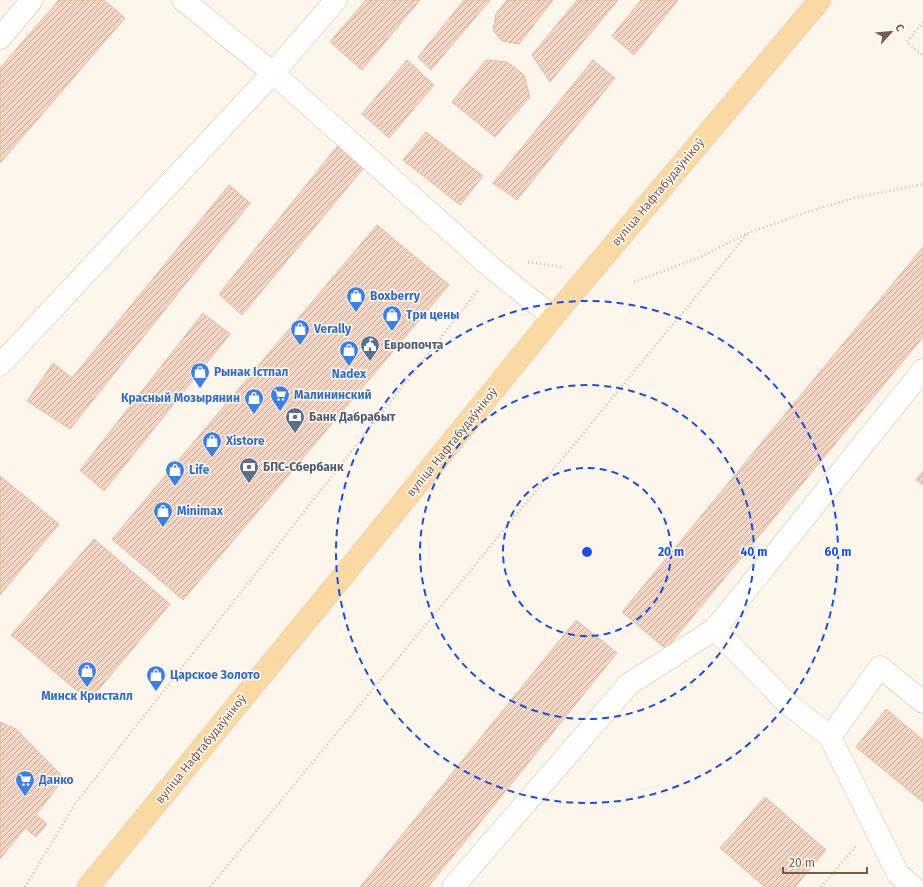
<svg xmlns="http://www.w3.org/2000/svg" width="923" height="887" viewBox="0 0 923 887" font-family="'Fira Sans',sans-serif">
  <defs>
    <pattern id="building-hatch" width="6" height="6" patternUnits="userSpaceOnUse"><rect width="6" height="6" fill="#f3d5c3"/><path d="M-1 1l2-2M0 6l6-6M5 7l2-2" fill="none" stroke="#cab0a1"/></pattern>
  </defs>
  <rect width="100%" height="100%" fill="#fdf6ec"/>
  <!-- building -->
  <g fill="url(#building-hatch)" stroke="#e6bba3">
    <path d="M59 0H104L125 18 0 163V68Z"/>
    <path d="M366 0H420L362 70 330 42Z"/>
    <path d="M464 0H490L431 70 418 57Z"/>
    <path d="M507 0H553L519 44 502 41 493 30 496 14Z"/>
    <path d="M577 0H618L550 82 532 55Z"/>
    <path d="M641 0H678L634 55 612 36Z"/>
    <path d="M407 60 434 85 389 138 362 114Z"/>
    <path d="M486 60 507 62 524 75 530 97 495 137 452 102Z"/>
    <path d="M593 60 615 78 517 200 493 183Z"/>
    <path d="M426 132 483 176 460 205 403 160Z"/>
    <path d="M339 144 366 165 242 315 219 294Z"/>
    <path d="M229 185 250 203 70 429 27 401 53 363 72 378Z"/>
    <path d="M377 225 449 285 183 600 112 539Z"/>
    <path d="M923 247V337L666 649 622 612Z"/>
    <path d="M203 313 230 334 104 491 80 470Z"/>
    <path d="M923 471V485L916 480Z"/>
    <path d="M0 476 59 524 0 595Z"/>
    <path d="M94 539 170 604 89 701 11 635Z"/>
    <path d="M576 620 617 653 428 887H360Z"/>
    <path d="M886 709 923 740V802L856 747Z"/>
    <path d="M0 722 16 729 64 778 36 815 47 824 36 837 25 828 0 859Z"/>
    <path d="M765 797 826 850 795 887H765L720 848Z"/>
  </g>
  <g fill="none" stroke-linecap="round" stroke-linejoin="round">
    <defs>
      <g id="minor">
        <path d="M183 0 273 73 493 269 553 317"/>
        <path d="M0 38 32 0"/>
        <path d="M0 365 273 73 336 0"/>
        <path d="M715 629 787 703 830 737 898 874 913 887"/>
        <path d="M830 737 880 667 923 702"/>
        <path d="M453 887 629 684 715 629 923 370"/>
      </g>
      <path id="major" d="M88 887 330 592 553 317 820 0"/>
    </defs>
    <!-- minor casing -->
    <use href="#minor" stroke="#d1beb0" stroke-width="23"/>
    <!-- major casing -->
    <use href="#major" stroke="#dad1cd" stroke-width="23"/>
    <!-- path -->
    <g stroke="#d9b8a5" stroke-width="2.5" stroke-dasharray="1 3" stroke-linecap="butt">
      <path d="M923 22 907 42 923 56"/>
      <path d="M528 262 562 267"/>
      <path d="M634 282 700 257 748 233 810 211 854 198 923 184"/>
      <path d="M25 887 75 804 478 290"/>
      <path d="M210 887 748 233"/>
      <path d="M821 887 856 846"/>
    </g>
    <!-- minor -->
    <use href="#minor" stroke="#fff" stroke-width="22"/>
    <!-- major -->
    <use href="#major" stroke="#fbd9a5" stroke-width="22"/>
  </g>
  <!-- distance rings -->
  <g fill="none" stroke="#1d4ed8" stroke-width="2" stroke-dasharray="7 5">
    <circle cx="587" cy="552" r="84"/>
    <circle cx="587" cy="552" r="167"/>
    <circle cx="587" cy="552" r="251"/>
  </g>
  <!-- icons -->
  <defs>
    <symbol id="shop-pin" viewBox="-11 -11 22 30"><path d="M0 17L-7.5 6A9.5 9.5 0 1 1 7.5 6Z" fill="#3f7fe0" stroke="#fffaf3"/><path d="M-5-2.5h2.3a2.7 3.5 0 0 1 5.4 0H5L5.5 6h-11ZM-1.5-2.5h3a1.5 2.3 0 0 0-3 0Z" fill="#fff"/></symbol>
    <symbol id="civic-pin" viewBox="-11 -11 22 30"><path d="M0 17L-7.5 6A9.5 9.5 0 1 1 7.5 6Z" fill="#5c6f8a" stroke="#fffaf3"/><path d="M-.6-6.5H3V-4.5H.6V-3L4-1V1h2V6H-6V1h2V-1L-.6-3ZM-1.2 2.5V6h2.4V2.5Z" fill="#fff"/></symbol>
    <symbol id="supermarket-pin" viewBox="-11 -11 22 30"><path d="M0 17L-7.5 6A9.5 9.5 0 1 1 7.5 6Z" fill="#3f7fe0" stroke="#fffaf3"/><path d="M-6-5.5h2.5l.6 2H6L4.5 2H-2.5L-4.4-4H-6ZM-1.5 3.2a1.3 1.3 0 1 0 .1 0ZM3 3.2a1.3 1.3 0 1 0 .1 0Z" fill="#fff"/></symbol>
    <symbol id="bank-pin" viewBox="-11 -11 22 30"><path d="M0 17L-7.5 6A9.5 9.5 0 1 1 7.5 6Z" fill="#5c6f8a" stroke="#fffaf3"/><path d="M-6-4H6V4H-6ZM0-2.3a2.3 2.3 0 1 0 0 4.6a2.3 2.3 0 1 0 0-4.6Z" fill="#fff"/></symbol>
  </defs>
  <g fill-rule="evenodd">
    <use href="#shop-pin" x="345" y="285" width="22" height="30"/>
    <use href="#shop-pin" x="381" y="304" width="22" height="30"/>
    <use href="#shop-pin" x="289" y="318" width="22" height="30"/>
    <use href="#civic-pin" x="359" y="334" width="22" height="30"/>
    <use href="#shop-pin" x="338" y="339" width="22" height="30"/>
    <use href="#shop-pin" x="189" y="361" width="22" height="30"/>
    <use href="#supermarket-pin" x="269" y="384" width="22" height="30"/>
    <use href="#shop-pin" x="243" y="387" width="22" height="30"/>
    <use href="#bank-pin" x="284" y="406" width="22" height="30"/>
    <use href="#shop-pin" x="201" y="430" width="22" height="30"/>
    <use href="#bank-pin" x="238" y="456" width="22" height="30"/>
    <use href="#shop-pin" x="164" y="459" width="22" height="30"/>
    <use href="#shop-pin" x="152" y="500" width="22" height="30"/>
    <use href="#shop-pin" x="76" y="660" width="22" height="30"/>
    <use href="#shop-pin" x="145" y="664" width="22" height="30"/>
    <use href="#supermarket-pin" x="14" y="769" width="22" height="30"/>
  </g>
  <g text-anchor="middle" stroke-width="3" stroke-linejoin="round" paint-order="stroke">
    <!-- street labels -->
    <g font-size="12" fill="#7a5c4d" stroke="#fffaf3">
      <text transform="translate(658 192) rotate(-50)" y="4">вуліца Нафтабудаўнікоў</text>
      <text transform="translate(452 442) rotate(-51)" y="4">вуліца Нафтабудаўнікоў</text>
      <text transform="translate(201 749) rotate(-51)" y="4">вуліца Нафтабудаўнікоў</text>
    </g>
    <!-- shop labels -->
    <g font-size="12" font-weight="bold" fill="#366cbe" stroke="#fffaf3" text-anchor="start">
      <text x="370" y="300">Boxberry</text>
      <text x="406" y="319">Три цены</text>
      <text x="314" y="333">Verally</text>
      <text x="214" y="376">Рынак Істпал</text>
      <text x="349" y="378" text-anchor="middle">Nadex</text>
      <text x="294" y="399">Малининский</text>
      <text x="240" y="402" text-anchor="end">Красный Мозырянин</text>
      <text x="226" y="445">Xistore</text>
      <text x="189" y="474">Life</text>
      <text x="177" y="515">Minimax</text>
      <text x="170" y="679">Царское Золото</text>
      <text x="87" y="700" text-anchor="middle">Минск Кристалл</text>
      <text x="39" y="784">Данко</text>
    </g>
    <!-- service labels -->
    <g font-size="12" font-weight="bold" fill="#4e5e75" stroke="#fffaf3" text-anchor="start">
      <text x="384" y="349">Европочта</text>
      <text x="309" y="421">Банк Дабрабыт</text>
      <text x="263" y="471">БПС-Сбербанк</text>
    </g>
  </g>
  <circle cx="587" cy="552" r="6" fill="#1d4ed8" stroke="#fffaf3" stroke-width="2"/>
  <g font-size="12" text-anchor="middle" font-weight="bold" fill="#1d4ed8" stroke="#fffaf3" stroke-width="3" stroke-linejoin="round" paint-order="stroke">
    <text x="671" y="556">20 m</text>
    <text x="754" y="556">40 m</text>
    <text x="838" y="556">60 m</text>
  </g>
  <!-- north arrow -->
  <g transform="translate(891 32) rotate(63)" stroke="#fffaf3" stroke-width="3" paint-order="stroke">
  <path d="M0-3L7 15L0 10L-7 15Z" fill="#7a5c4d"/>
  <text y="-6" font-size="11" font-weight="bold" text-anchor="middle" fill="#7a5c4d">С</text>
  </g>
  <!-- scale -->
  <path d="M783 867v6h84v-6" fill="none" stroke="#7a5c4d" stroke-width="2"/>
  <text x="789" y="867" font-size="12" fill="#7a5c4d" stroke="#fffaf3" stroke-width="3" paint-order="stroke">20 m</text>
</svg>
